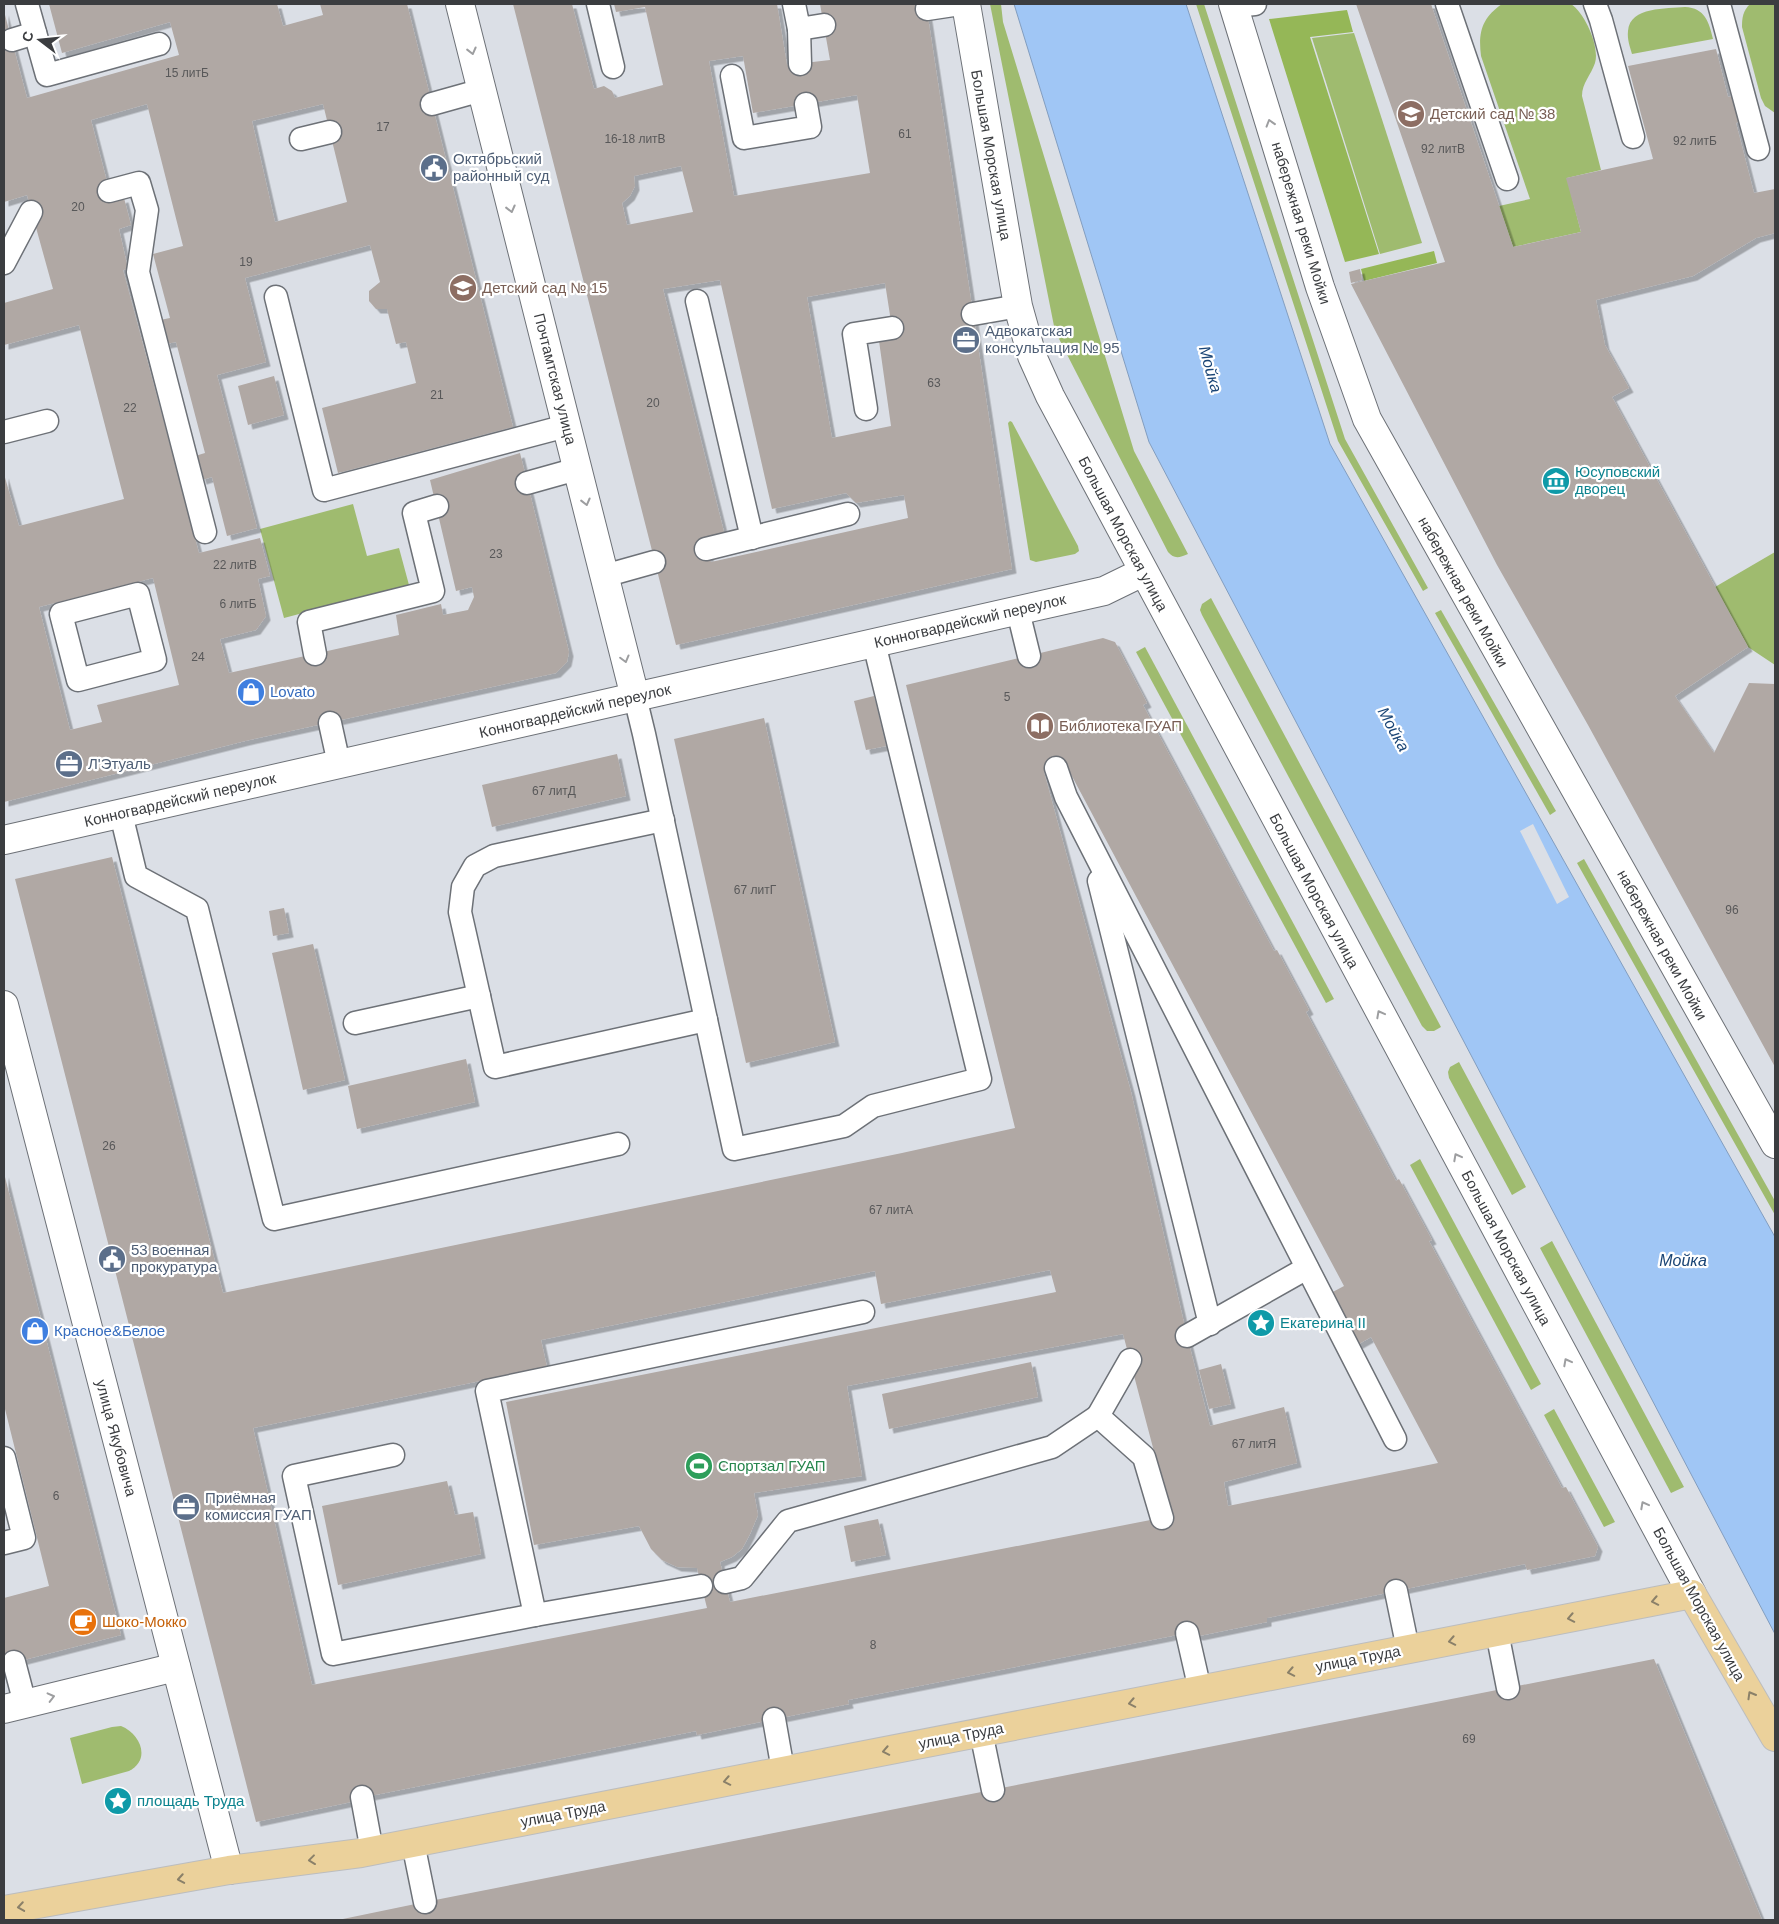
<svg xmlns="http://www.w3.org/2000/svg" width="1779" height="1924" viewBox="0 0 1779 1924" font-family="Helvetica,sans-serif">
  <defs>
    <filter id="shadow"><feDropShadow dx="4.5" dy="4.5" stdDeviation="0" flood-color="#0004"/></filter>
  </defs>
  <rect width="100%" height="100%" fill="#dbdfe6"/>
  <!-- green -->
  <g fill="#9fbb6f">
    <path d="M990 4H1001L1003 22 1134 451 1188 554C1179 558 1174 559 1168 552L1055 331Z"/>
    <path d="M1196 4H1204L1345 439 1428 588 1423 591 1338 441Z"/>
    <path d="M1502 4H1571C1585 13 1600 47 1595 63 1591 75 1582 83 1582 96L1601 170 1567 178 1581 232 1513 247 1499 206 1530 199 1481 56C1478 32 1482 18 1502 4Z"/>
    <path d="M1750 4H1775V113L1765 106 1761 98 1742 27C1742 17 1743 11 1750 4Z"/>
    <path d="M1685 7C1705 8 1709 22 1713 39L1632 54C1630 47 1627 39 1628 31 1630 6 1667 9 1685 7Z"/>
    <path d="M1354 33 1422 243 1380 254 1312 38Z"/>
    <path d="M1010 421 1012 422 1078 546 1079 551 1075 554 1036 562 1030 560 1008 423Z"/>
    <path d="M353 504 367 556 399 548 409 585 284 618 260 529Z"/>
    <path d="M1775 552V665L1748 647 1715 587Z"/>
    <path d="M1211 598 1441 1027 1434 1031H1427L1422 1026 1202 615 1200 610 1202 604Z"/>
    <path d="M1441 610 1556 811 1550 815 1435 613Z"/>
    <path d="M1145 647 1334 999 1326 1003 1136 652Z"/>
    <path d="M1584 859 1775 1201V1215L1577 863Z"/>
    <path d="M1459 1062 1526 1187 1512 1195 1449 1078 1448 1072 1450 1067Z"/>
    <path d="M1420 1159 1541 1384 1531 1390 1410 1165Z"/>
    <path d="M1552 1241 1684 1487 1671 1493 1540 1248Z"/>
    <path d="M1554 1409 1615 1522 1604 1527 1544 1415Z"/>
    <path d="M121 1726C141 1734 151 1760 129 1771L82 1784 70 1738 112 1727Z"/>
  </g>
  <!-- forest -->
  <g fill="#95b757">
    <path d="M1347 10 1353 32 1310 37 1379 254 1345 262 1269 19Z"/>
    <path d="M1434 251 1437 263 1364 281 1361 269Z"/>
  </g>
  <!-- water -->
  <path fill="#a0c6f5" stroke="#829dbf" d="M1014 4H1186L1330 444 1775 1237V1634L1149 442Z"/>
  <!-- pier -->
  <path fill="#dbdfe6" d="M1533 824 1569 897 1557 904 1520 831Z"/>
  <!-- building -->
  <g fill="#b0a8a4" fill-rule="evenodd" filter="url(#shadow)">
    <path d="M49 4H277L283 26 323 15 320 4H407L513 427 338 473 322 408 416 383 406 342 396 344 387 309H376L369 301V291L380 282 370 245 245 278 266 362 217 375 257 528 227 536 212 477 202 480 195 456 205 453 176 342 166 344 160 320 170 318 153 254 183 246 147 104 91 120 112 201 124 198 131 225 119 229 128 269 123 270 199 553 260 538 270 576 258 579 266 616 256 630 220 639 229 673 399 635 396 615 441 604 443 615 468 610 474 597 472 587 456 591 430 480 520 453 569 652 567 662 556 673 245 741 4 802V474L19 526 124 499 79 325 4 345V303L53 289 27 195 4 202V11L27 98 179 55 170 22 62 53ZM323 104 347 202 275 222 252 121ZM153 578 179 685 97 705 102 722 70 730 39 607Z"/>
    <path d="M513 4H572L594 89 604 86 612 91 615 98 663 85 645 7 616 12 614 4H777L787 65 830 60 820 4H926L1012 569 676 645ZM743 56 753 113 857 95 870 173 734 196 709 61ZM681 166 693 212 627 225 622 203 630 196 635 186 634 176ZM720 280 772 509 846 493 856 503 904 495 908 518 711 562 704 538 724 532 663 289ZM885 283 892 328 879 341 891 426 832 438 807 297Z"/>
    <path d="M1356 4H1431L1513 247 1581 232 1566 178 1653 159 1628 66 1716 49 1728 97 1733 96 1739 122 1736 123 1754 193 1775 189V233L1756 238 1693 276 1596 300 1605 345 1629 388 1612 397 1748 647 1675 696 1714 753 1749 683 1775 684V1067L1588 725 1497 565 1351 284 1445 262Z"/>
    <path d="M1360 269 1362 280 1351 283 1349 272Z"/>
    <path d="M274 376 284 415 248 425 238 386Z"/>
    <path d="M1103 638 1115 642 1147 703 1143 705 1274 951 1277 950 1309 1010 1306 1012 1352 1098 1396 1181 1399 1179 1432 1240 1429 1241 1562 1488 1566 1487 1598 1547 1595 1556 1527 1570 1525 1564 1267 1618V1622L1199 1636 1187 1633 848 1700 849 1704 697 1735 696 1731 350 1800 351 1802 256 1822 15 879 112 857 223 1293 902 1153 1015 1128 906 685ZM1066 765 1344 1286 1329 1294 1357 1345 1371 1337 1438 1463 1228 1506 1224 1482 1297 1463 1284 1407 1210 1426 1187 1336 1131 1092 1044 772ZM1050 1270 1056 1292 506 1402 534 1545 639 1526 651 1549 662 1560 677 1567 697 1568 707 1608 312 1685 253 1428 547 1367 541 1340 875 1271 881 1304ZM1123 1334 1171 1516 730 1602 720 1562 732 1557 742 1549 750 1534 758 1515 754 1493 862 1476 847 1386Z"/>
    <path d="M874 696 886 746 866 750 854 701Z"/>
    <path d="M764 718 835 1042 746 1063 674 739Z"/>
    <path d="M617 754 626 796 492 827 482 785Z"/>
    <path d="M284 908 289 933 273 936 269 911Z"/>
    <path d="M313 944 345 1080 303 1090 272 953Z"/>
    <path d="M466 1059 475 1102 357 1129 348 1086Z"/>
    <path d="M4 1173 121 1635 4 1665V1598L49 1586 4 1405Z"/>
    <path d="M1031 1362 1038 1397 889 1429 882 1394Z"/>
    <path d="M1221 1364 1231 1404 1209 1409 1199 1370Z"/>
    <path d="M447 1481 455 1515 473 1512 481 1554 338 1585 322 1506Z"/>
    <path d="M878 1519 886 1555 851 1562 844 1526Z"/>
    <path d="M1654 1659 1762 1920H338L425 1902Z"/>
  </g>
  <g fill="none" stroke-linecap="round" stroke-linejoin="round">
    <defs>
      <g id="lane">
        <path d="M27 4 47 75 159 44"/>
        <path d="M598 4 613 67"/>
        <path d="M794 4 799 29 824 25"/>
        <path d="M1447 4 1507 179"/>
        <path d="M1595 4 1601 20 1633 137"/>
        <path d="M1719 4 1758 149"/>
        <path d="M1234 6 1255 4"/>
        <path d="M927 9 960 4"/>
        <path d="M799 29 800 64"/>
        <path d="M12 40 35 33"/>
        <path d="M732 76 744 138 810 127 806 104"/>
        <path d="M432 104 482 90"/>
        <path d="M301 139 330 132"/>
        <path d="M109 191 139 183 147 210 138 272 205 532"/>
        <path d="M4 263 31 212"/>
        <path d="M276 297 324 490 566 426"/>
        <path d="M697 301 752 538"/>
        <path d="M973 314 1018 306"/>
        <path d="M866 409 854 334 892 328"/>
        <path d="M4 432 47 421"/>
        <path d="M527 483 577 469"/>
        <path d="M706 549 848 514"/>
        <path d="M604 576 654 562"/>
        <path d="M138 594 155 660 78 680 61 614Z"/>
        <path d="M1018 611 1029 656"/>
        <path d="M315 654 309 622 433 591 414 513 437 506"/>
        <path d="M635 697 644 734 734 1149 844 1126 873 1106 980 1079 874 643"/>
        <path d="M330 723 339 764"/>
        <path d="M1056 768 1066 797 1395 1439"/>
        <path d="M121 814 136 876 197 909 274 1219 618 1144"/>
        <path d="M663 820 494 856 475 866 463 887 460 912 495 1067 706 1020"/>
        <path d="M1099 881 1210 1324"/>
        <path d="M355 1023 479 996"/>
        <path d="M1187 1336 1307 1268"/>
        <path d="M1130 1360 1098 1416 1144 1457 1162 1518"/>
        <path d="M393 1455 294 1476 333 1654 535 1615"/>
        <path d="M4 1458 24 1538 4 1543"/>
        <path d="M725 1582 742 1578 788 1521 1052 1447 1098 1416"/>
        <path d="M701 1586 535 1615 487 1391 863 1312"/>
        <path d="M1396 1591 1408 1649"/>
        <path d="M1497 1632 1508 1688"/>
        <path d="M1187 1633 1200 1690"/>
        <path d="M14 1662 25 1704"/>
        <path d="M774 1719 783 1770"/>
        <path d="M981 1732 993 1790"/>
        <path d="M362 1797 372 1851"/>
        <path d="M413 1843 425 1902"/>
      </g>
      <g id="street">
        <path d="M1233 4 1320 287 1367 419 1775 1144"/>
        <path d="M635 697 1104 591 1143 572"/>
        <path d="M4 1005 229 1870"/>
        <path d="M4 1709 176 1667"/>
      </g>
      <g id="secondary">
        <path d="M966 4 1018 306 1032 356 1050 396 1692 1594"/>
        <path d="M4 840 635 697 460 4"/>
      </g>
      <path id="primary" d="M4 1910 229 1870 361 1853 1692 1594 1775 1737"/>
    </defs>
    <!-- lane casing -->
    <use href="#lane" stroke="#6d7177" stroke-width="25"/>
    <!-- street casing -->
    <use href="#street" stroke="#6d7177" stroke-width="30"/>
    <!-- secondary casing -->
    <use href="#secondary" stroke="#6d7177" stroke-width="30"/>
    <!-- primary casing -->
    <use href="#primary" stroke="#bcbdbe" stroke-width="30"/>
    <!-- lane -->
    <use href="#lane" stroke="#fff" stroke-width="22"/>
    <!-- street -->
    <use href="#street" stroke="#fff" stroke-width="28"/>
    <!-- secondary -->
    <use href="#secondary" stroke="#fff" stroke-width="28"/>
    <!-- primary -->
    <use href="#primary" stroke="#ebd19b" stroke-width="28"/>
  </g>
  <!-- one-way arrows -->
  <defs><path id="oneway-chevron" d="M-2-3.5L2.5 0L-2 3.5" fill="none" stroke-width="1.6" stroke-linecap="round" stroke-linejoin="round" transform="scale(1.25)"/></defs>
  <g stroke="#9d9ea0">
    <use href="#oneway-chevron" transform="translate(472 51) rotate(76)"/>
    <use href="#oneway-chevron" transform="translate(1270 123) rotate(-107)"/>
    <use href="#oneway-chevron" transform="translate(511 209) rotate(76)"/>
    <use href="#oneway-chevron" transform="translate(586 502) rotate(76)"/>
    <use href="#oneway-chevron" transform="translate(625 659) rotate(75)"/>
    <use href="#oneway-chevron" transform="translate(1380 1014) rotate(-118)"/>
    <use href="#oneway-chevron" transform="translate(1457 1157) rotate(-118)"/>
    <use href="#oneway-chevron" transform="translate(1567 1362) rotate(-118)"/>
    <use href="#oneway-chevron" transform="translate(1644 1505) rotate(-118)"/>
    <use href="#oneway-chevron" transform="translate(51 1697) rotate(-14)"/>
  </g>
  <g stroke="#8a8069">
    <use href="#oneway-chevron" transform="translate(1655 1601) rotate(169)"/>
    <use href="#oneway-chevron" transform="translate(1571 1618) rotate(169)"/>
    <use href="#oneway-chevron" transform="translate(1452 1641) rotate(169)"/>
    <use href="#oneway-chevron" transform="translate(1291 1672) rotate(169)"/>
    <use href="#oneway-chevron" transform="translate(1751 1695) rotate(-120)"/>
    <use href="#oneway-chevron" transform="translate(1132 1703) rotate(169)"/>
    <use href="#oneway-chevron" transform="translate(886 1751) rotate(169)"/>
    <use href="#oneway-chevron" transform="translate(727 1781) rotate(169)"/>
    <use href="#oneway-chevron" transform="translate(312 1860) rotate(173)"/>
    <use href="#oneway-chevron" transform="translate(181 1879) rotate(170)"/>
    <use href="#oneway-chevron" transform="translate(21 1907) rotate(171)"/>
  </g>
  <!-- icons -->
  <defs>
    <symbol id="school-disc" viewBox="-11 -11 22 22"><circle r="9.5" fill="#8d6e63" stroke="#fff"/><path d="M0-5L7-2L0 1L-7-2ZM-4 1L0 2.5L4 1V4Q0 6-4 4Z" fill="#fff"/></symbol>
    <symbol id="civic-disc" viewBox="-11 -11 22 22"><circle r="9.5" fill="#5c6f8a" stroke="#fff"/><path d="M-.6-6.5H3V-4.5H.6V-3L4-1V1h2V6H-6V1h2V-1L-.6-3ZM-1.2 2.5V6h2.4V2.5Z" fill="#fff"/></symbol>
    <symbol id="office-disc" viewBox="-11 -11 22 22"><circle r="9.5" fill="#5c6f8a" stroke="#fff"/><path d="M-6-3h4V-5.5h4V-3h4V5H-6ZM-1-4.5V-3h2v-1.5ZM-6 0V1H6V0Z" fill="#fff"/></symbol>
    <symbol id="museum-disc" viewBox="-11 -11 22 22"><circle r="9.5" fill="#0f9aa8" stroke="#fff"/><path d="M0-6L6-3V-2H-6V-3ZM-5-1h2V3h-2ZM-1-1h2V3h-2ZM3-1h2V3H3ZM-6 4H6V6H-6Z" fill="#fff"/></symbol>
    <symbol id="shop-disc" viewBox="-11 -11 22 22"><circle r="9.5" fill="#3f7fe0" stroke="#fff"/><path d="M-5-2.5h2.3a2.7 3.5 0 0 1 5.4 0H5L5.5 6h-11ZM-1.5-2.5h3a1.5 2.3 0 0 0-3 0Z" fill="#fff"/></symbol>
    <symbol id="library-disc" viewBox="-11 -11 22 22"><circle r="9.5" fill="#8d6e63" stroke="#fff"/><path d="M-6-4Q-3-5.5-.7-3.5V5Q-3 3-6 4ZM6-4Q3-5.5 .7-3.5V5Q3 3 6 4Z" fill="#fff"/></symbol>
    <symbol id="sight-disc" viewBox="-11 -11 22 22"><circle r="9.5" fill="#0f9aa8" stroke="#fff"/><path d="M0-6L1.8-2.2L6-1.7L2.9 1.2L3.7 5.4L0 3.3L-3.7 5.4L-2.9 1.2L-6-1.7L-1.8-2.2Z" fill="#fff"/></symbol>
    <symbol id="stadium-disc" viewBox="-11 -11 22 22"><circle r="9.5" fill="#2e9e5b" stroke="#fff"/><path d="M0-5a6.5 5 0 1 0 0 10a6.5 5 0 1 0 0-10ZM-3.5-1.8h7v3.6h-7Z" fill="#fff"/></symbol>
    <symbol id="cafe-disc" viewBox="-11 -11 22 22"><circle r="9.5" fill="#e8710a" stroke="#fff"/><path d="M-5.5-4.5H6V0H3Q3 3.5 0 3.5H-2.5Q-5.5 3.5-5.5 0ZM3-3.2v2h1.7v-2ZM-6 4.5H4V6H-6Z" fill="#fff"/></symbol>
  </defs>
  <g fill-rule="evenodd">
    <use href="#school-disc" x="1395" y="98" width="32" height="32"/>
    <use href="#civic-disc" x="418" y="152" width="32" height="32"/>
    <use href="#school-disc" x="447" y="272" width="32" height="32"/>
    <use href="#office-disc" x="950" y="324" width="32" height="32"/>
    <use href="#museum-disc" x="1540" y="465" width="32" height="32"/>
    <use href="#shop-disc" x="235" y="676" width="32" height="32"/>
    <use href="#library-disc" x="1024" y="710" width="32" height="32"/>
    <use href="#office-disc" x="53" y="748" width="32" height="32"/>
    <use href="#civic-disc" x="96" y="1243" width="32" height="32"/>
    <use href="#sight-disc" x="1245" y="1307" width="32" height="32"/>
    <use href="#shop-disc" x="19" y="1315" width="32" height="32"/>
    <use href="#stadium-disc" x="683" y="1450" width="32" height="32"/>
    <use href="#office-disc" x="170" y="1491" width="32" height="32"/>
    <use href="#cafe-disc" x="67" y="1606" width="32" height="32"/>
    <use href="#sight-disc" x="102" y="1785" width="32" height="32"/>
  </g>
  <g text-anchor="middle" stroke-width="4.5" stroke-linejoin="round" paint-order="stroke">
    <!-- number labels -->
    <g font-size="12" fill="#585859">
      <text x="187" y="77">15 литБ</text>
      <text x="383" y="131">17</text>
      <text x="905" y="138">61</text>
      <text x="635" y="143">16-18 литВ</text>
      <text x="1695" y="145">92 литБ</text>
      <text x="1443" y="153">92 литВ</text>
      <text x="78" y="211">20</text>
      <text x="246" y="266">19</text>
      <text x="934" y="387">63</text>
      <text x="437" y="399">21</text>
      <text x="653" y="407">20</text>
      <text x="130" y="412">22</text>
      <text x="496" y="558">23</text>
      <text x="235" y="569">22 литВ</text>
      <text x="238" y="608">6 литБ</text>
      <text x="198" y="661">24</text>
      <text x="1007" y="701">5</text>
      <text x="554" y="795">67 литД</text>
      <text x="755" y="894">67 литГ</text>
      <text x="1732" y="914">96</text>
      <text x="109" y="1150">26</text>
      <text x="891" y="1214">67 литА</text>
      <text x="1254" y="1448">67 литЯ</text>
      <text x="56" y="1500">6</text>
      <text x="873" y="1649">8</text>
      <text x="1469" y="1743">69</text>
    </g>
    <!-- education labels -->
    <g font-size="15" fill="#785e54" stroke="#fff" text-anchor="start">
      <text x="1430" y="119">Детский сад № 38</text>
      <text x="482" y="293">Детский сад № 15</text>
      <text x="1059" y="731">Библиотека ГУАП</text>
    </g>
    <!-- street labels -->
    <g font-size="15" fill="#3b3d40" stroke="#fff">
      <text transform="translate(991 155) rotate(80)" y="5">Большая Морская улица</text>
      <text transform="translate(1301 223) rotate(73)" y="5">набережная реки Мойки</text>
      <text transform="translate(555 379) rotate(76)" y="5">Почтамтская улица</text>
      <text transform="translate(1123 534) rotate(62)" y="5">Большая Морская улица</text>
      <text transform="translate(1463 592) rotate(61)" y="5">набережная реки Мойки</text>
      <text transform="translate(970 621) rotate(-13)" y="5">Конногвардейский переулок</text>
      <text transform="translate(575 711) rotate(-13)" y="5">Конногвардейский переулок</text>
      <text transform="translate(180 800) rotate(-13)" y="5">Конногвардейский переулок</text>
      <text transform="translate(1314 891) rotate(62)" y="5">Большая Морская улица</text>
      <text transform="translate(1662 945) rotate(61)" y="5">набережная реки Мойки</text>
      <text transform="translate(1506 1248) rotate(62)" y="5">Большая Морская улица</text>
      <text transform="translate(116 1438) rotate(75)" y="5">улица Якубовича</text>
      <text transform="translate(1699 1604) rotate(61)" y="5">Большая Морская улица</text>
      <text transform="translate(1358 1659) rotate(-11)" y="5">улица Труда</text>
      <text transform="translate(961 1736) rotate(-11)" y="5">улица Труда</text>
      <text transform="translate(563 1814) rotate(-11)" y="5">улица Труда</text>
    </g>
    <!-- service labels -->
    <g font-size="15" fill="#4e5e75" stroke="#fff" text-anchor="start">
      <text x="453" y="164">Октябрьский<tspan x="453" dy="17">районный суд</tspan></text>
      <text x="985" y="336">Адвокатская<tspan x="985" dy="17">консультация № 95</tspan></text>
      <text x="88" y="769">Л'Этуаль</text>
      <text x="131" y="1255">53 военная<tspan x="131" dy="17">прокуратура</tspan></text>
      <text x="205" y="1503">Приёмная<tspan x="205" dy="17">комиссия ГУАП</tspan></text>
    </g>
    <!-- culture labels -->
    <g font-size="15" fill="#0d838f" stroke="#fff" text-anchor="start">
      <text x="1575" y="477">Юсуповский<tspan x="1575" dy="17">дворец</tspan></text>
      <text x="1280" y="1328">Екатерина II</text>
      <text x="137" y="1806">площадь Труда</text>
    </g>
    <!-- shop labels -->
    <g font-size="15" fill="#366cbe" stroke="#fff" text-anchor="start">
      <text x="270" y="697">Lovato</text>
      <text x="54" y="1336">Красное&amp;Белое</text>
    </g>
    <!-- leisure labels -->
    <g font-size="15" fill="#27864d" stroke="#fff" text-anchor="start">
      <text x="718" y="1471">Спортзал ГУАП</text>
    </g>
    <!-- food labels -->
    <g font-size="15" fill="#c56008" stroke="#fff" text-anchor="start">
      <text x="102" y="1627">Шоко-Мокко</text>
    </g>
    <!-- water labels -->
    <g font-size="16" font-style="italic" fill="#1a4576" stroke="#fff">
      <text transform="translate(1211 369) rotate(74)" y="6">Мойка</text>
      <text transform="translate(1394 729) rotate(61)" y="6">Мойка</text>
      <text x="1683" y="1266">Мойка</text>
    </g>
  </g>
  <!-- border -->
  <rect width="1779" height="1924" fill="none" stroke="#3b3d40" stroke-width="10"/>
  <!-- north arrow -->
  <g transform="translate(40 40) rotate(286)" stroke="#ffffff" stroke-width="4" paint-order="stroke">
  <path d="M0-4L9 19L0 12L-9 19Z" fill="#3b3d40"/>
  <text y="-8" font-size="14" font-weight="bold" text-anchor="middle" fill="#3b3d40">С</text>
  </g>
</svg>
